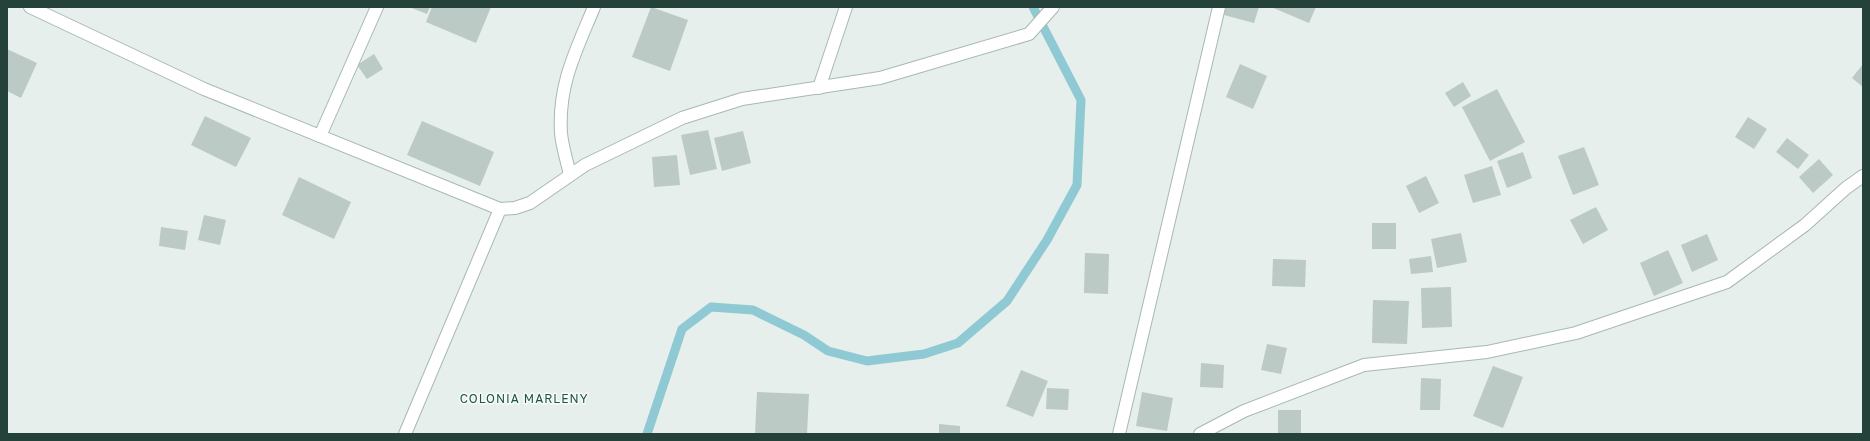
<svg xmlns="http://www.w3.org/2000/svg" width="1870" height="441" viewBox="0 0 1870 441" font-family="'Golos Text',sans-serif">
  <rect width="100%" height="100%" fill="#e6efeb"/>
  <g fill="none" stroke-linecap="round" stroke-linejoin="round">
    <!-- stream -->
    <path stroke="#8ec9d4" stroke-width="9" d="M647 434 682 329 711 307 753 310 804 335 828 351 867 361 924 354 958 343 1007 301 1047 240 1077 185 1081 100 1033 7"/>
  </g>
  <!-- building -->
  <g fill="#bbcac4">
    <path d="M409 7H430L427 14Z"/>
    <path d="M432 7H491L476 43 426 22Z"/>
    <path d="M651 7 688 20 670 71 632 57Z"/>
    <path d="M1226 7H1259L1254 23 1224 15Z"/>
    <path d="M1271 7H1316L1309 23Z"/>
    <path d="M7 49 37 63 21 98 7 91Z"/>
    <path d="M374 54 383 69 367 79 357 65Z"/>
    <path d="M1240 64 1267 76 1253 109 1226 97Z"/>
    <path d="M1863 64V87L1852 78Z"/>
    <path d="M1463 82 1471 96 1454 107 1445 93Z"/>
    <path d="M1497 89 1525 142 1490 161 1462 107Z"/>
    <path d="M205 116 251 138 236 167 191 145Z"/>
    <path d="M1748 117 1767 129 1754 149 1735 137Z"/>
    <path d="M422 121 494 152 480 186 407 155Z"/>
    <path d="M708 130 717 169 690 175 681 135Z"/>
    <path d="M743 131 751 163 722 171 714 138Z"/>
    <path d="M1787 138 1809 155 1798 169 1776 152Z"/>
    <path d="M1584 147 1599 185 1573 195 1558 156Z"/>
    <path d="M1523 152 1532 178 1507 188 1497 161Z"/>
    <path d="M677 155 680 185 654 187 652 157Z"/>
    <path d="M1819 159 1833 175 1813 193 1799 177Z"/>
    <path d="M1492 166 1501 195 1473 203 1464 175Z"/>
    <path d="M1426 176 1439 203 1419 213 1406 186Z"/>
    <path d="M299 177 351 202 334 239 282 215Z"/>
    <path d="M1596 207 1608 230 1583 244 1570 220Z"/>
    <path d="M204 215 226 220 220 245 198 240Z"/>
    <rect x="1372" y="223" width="24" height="26"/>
    <path d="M161 227 188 231 185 250 159 246Z"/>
    <path d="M1461 233 1467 262 1437 268 1431 239Z"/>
    <path d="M1707 234 1718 260 1692 272 1681 245Z"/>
    <path d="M1668 250 1683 283 1654 296 1640 263Z"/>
    <path d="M1085 253 1109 254 1108 294 1084 293Z"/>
    <path d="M1431 256 1433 272 1411 274 1409 259Z"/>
    <path d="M1273 259 1306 260 1305 287 1272 286Z"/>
    <path d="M1451 287 1452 327 1422 328 1421 288Z"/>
    <path d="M1373 300 1409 301 1407 344 1372 343Z"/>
    <path d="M1267 344 1287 348 1281 374 1261 370Z"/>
    <path d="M1201 363 1224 365 1223 388 1200 387Z"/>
    <path d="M1493 366 1523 377 1503 428 1473 416Z"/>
    <path d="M1021 370 1048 381 1033 417 1006 406Z"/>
    <path d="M1421 378 1441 379 1440 410H1420Z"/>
    <path d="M1047 388 1069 389 1068 410 1046 409Z"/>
    <path d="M757 392 809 394 807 434H755Z"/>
    <path d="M1142 392 1173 398 1167 431 1136 426Z"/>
    <rect x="1278" y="410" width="23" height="24"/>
    <path d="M939 424 960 426V434H939Z"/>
  </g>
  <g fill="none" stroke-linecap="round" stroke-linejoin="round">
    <defs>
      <g id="street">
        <path d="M30 7 204 89 500 209"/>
        <path d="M819 88 846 7"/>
        <path d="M320 136 377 7"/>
        <path d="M570 175C567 161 562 146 561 133 558 84 576 51 594 7"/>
        <path d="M405 434 500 209 515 208 530 203 585 165 682 118 742 99 880 78 1029 34 1053 7"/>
        <path d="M1119 434 1219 7"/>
        <path d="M1200 434 1244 411 1364 365 1487 352 1576 333 1727 282 1805 225 1846 188 1863 176"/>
      </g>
    </defs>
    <!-- street casing -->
    <use href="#street" stroke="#a8b8b2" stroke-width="14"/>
    <!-- street -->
    <use href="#street" stroke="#fff" stroke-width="12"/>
  </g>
  <g text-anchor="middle" stroke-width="3" stroke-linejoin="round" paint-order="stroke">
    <!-- neighbourhood labels -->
    <g font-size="12" letter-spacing="1" fill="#1f5548" stroke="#f7fbf9">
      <text x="524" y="403">COLONIA MARLENY</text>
    </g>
  </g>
  <!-- border -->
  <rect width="1870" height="441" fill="none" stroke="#24423a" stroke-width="16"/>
</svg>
